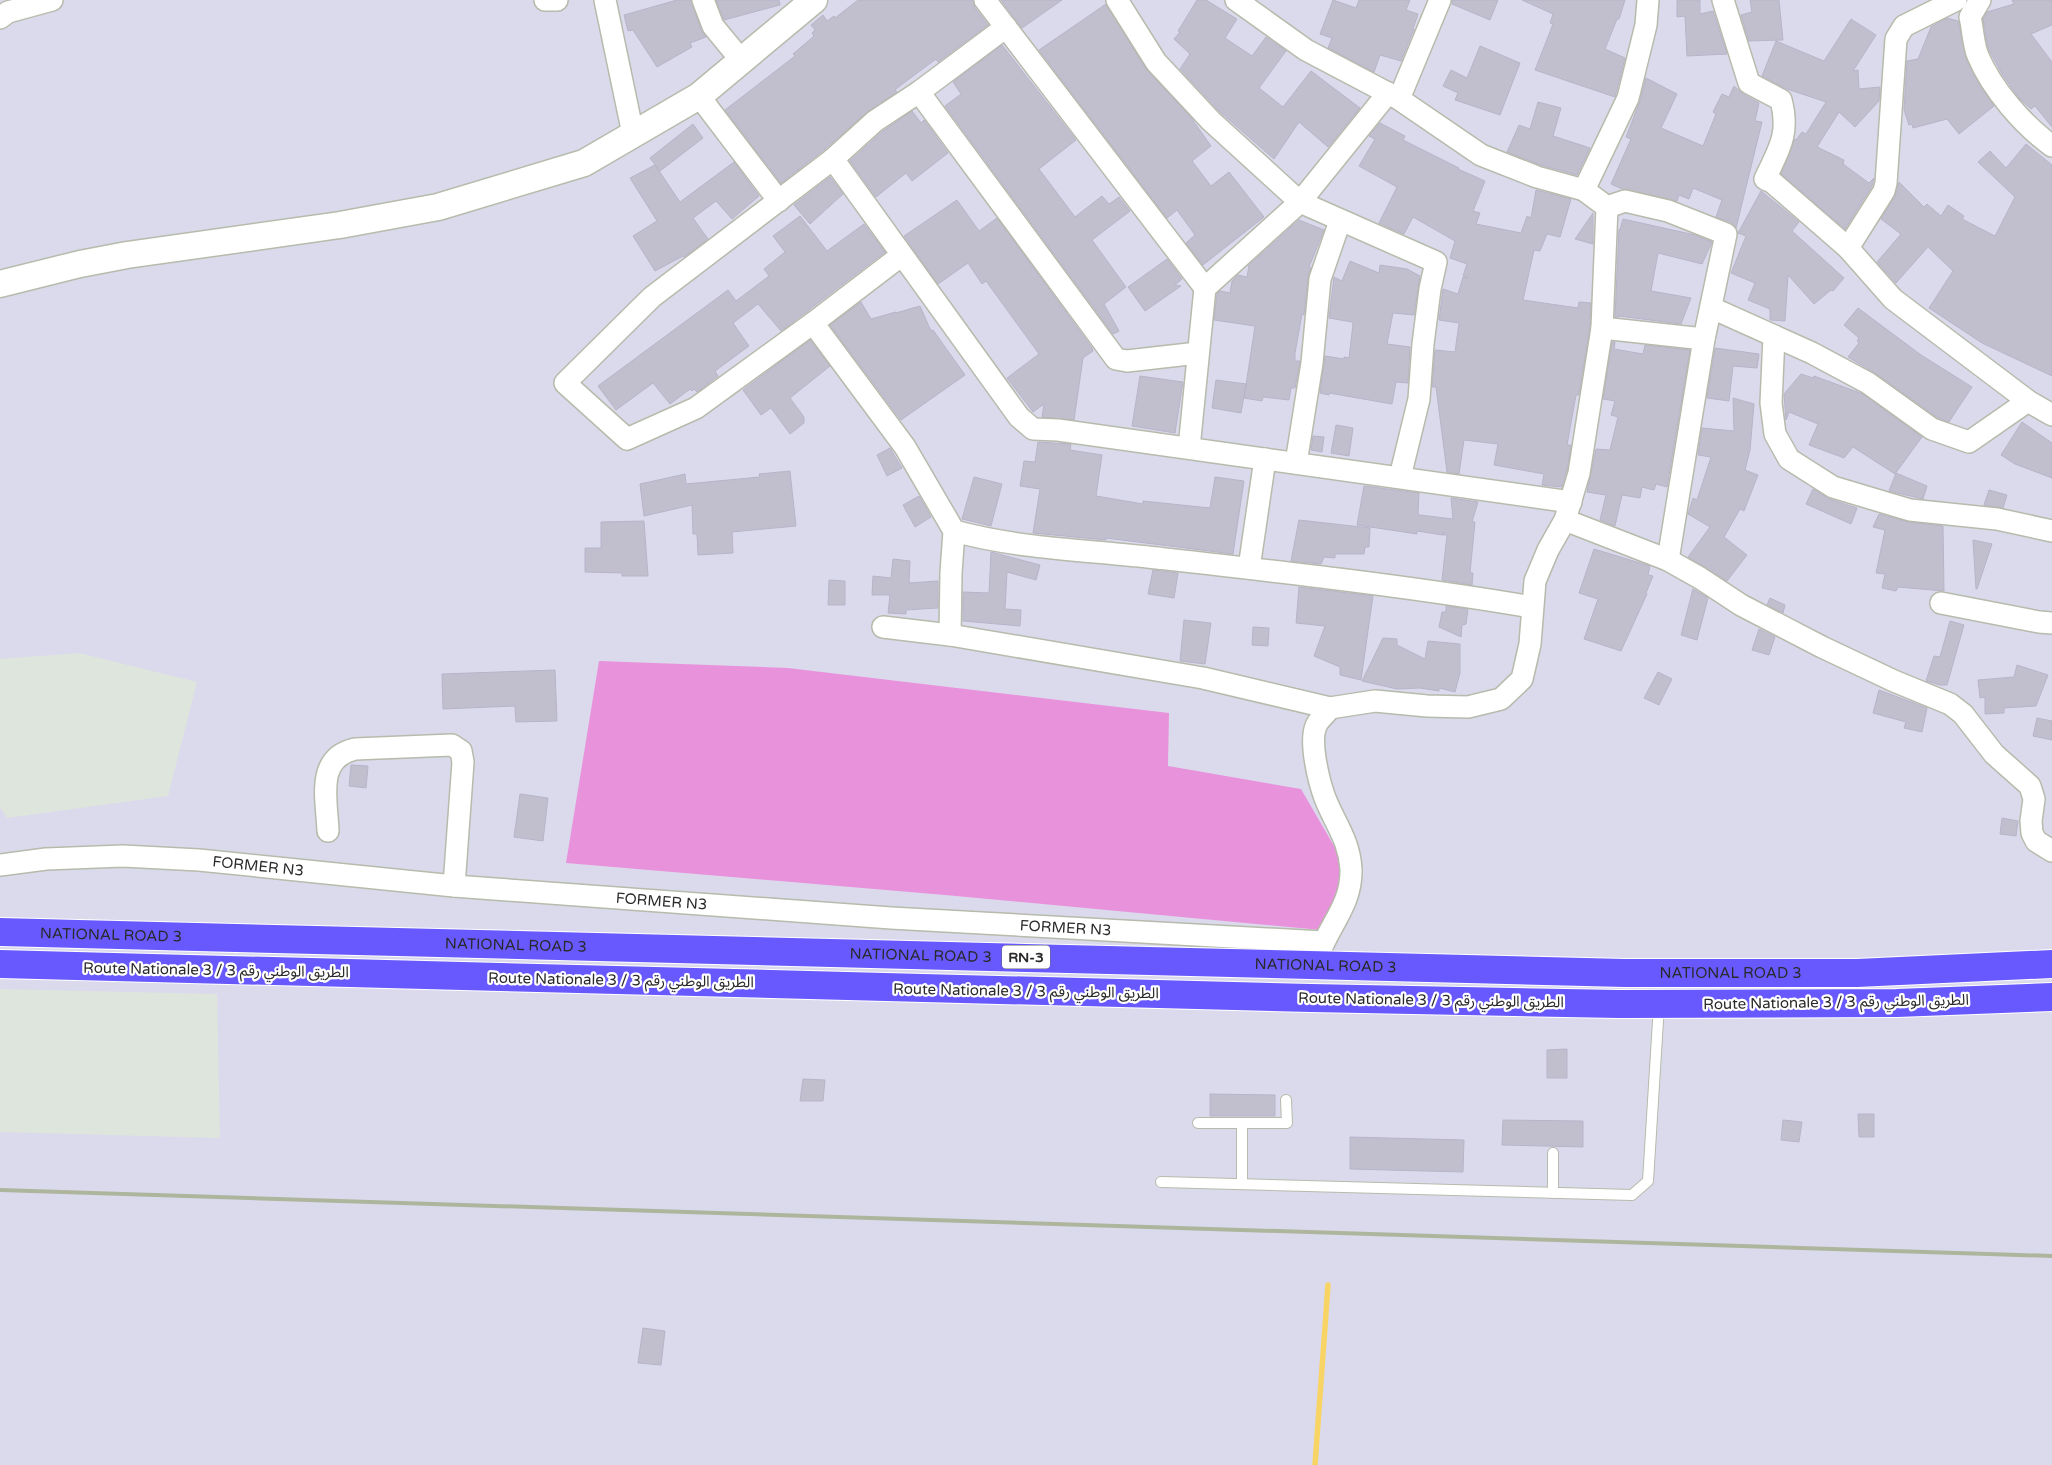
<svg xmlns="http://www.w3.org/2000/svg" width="2052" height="1465" viewBox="0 0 2052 1465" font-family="'Varela Round','Noto Sans Arabic',sans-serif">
  <rect width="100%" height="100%" fill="#dbdaed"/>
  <!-- industrial -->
  <g fill="#dee5dc">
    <path d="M79 653 197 682 168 796 7 818 0 807V659Z"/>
    <path d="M0 989 217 994 220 1138 0 1132Z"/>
  </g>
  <!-- green -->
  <path fill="#e992dc" d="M599 661 788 668 1169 713 1168 766 1301 789 1341 858V899L1321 930 945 895 566 863Z"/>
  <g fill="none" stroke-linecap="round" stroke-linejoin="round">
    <!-- stream -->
    <path stroke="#f8d464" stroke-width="5.5" d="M1315 1465 1328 1285"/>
  </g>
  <!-- building -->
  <g fill="#c1bfce" stroke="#b7b4c9">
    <path d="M677 0H691L701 30 706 37 690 43 692 47 657 67 633 30 628 31 624 15Z"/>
    <path d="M716 0H779L780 5 724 20Z"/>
    <path d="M858 0H973L975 8 988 25 938 62 936 59 901 85 895 90 897 92 867 112 825 149 781 183 725 110 795 56 793 54 814 36 812 33 815 30 811 25 823 15 827 21 834 16 835 18Z"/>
    <path d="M1001 0H1062L1022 28Z"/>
    <path d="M1197 0H1206L1237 19 1225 38 1252 56 1266 37 1286 51 1259 88 1283 107 1311 71 1360 108 1328 147 1299 122 1274 159 1220 112 1180 69 1190 54 1174 39 1180 32 1178 31Z"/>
    <path d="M1333 0 1356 8 1359 0H1410L1406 10 1418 14 1413 29H1414L1401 61 1380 55 1374 72 1328 48 1332 38 1320 34Z"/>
    <path d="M1452 0H1498L1490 20 1452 4Z"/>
    <path d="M1522 0H1625L1619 19H1617L1605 49 1625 58 1615 97 1535 70 1553 24 1550 23 1553 14Z"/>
    <path d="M1677 0H1700V14L1713 11 1727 54 1687 56 1685 16 1677 17Z"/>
    <path d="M1750 0H1779L1783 40 1749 41 1741 15 1752 12Z"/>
    <path d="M2012 0H2052V25L2031 34 2052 62V127L2035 106 2031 109 2019 98 2002 74 1988 48 1983 19 1987 12 2014 4Z"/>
    <path d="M1106 4 1146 69 1189 115 1211 146 1192 161 1211 186 1229 172 1264 217 1203 265 1186 243 1195 235 1177 210 1167 218 1039 50Z"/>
    <path d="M1947 18 1958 21 1967 61 1981 87 1994 106 1959 134 1947 119 1913 128 1912 124 1909 125 1904 110 1907 61 1918 59 1931 27Z"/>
    <path d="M1851 19 1876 35 1853 71 1858 70 1859 89 1880 87 1879 101 1855 127 1839 112 1817 147 1844 160 1843 164 1869 183 1874 178 1872 186 1845 229 1781 174 1795 139 1796 140 1802 132 1806 134 1826 102 1787 89 1762 76 1776 41 1824 61Z"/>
    <path d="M1002 45 1076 140 1039 169 1075 217 1102 196 1109 204 1119 197 1130 211 1092 240 1126 287 1104 304 1119 331 1113 334 945 106 961 94 953 82Z"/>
    <path d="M1480 46 1520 63 1500 115 1455 100 1458 93 1443 86 1451 70 1467 78Z"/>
    <path d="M1646 78 1677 94 1661 128 1703 146 1716 114 1713 112 1722 94 1729 97 1734 86 1743 94 1759 103 1755 121 1762 122 1736 228 1731 222 1716 217 1722 200 1693 188 1689 199 1679 195 1677 201 1622 189 1611 184 1631 139 1626 137 1640 101Z"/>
    <path d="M1538 102 1561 108 1553 136 1590 148 1577 175 1541 165 1507 152 1519 125 1530 129Z"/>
    <path d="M912 111 921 123 924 120 948 153 912 181 906 173 876 197 850 161 883 131Z"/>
    <path d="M1380 123 1405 136 1403 140 1459 168 1458 169 1485 181 1473 211 1480 213 1476 224 1521 233 1527 216 1531 218 1536 190 1571 199 1560 237 1547 234 1540 251 1534 250 1523 300 1578 308 1579 302 1591 303 1590 327 1579 395H1576L1567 445H1571L1567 470 1562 487 1542 485 1544 474 1494 465 1498 444 1464 440 1459 474 1447 472 1436 387H1432L1435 350 1455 352 1459 323 1439 320 1443 289 1458 294 1463 277 1468 278 1463 276 1467 264 1450 258 1455 241 1413 217 1404 234 1379 223 1397 187 1359 166 1375 139 1369 136Z"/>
    <path d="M693 124 703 138 660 171 650 158Z"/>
    <path d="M2026 144 2052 165V376L1982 343 1929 308 1953 271 1928 247 1896 283 1877 262 1901 234 1881 219 1895 197 1899 182 1924 207 1927 204 1941 216 1948 205 1964 216 1962 219 1995 236 2015 197 1978 162 1990 151 2006 168Z"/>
    <path d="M734 162 759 196 732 219 716 201 693 218 708 239 684 257 683 256 655 271 633 236 657 221 630 178 655 165 680 202Z"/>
    <path d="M830 177 843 194 810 224 794 205Z"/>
    <path d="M1761 191 1799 222 1792 231 1844 278 1833 291 1831 290 1814 304 1788 275 1785 321 1770 320V309L1748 300 1755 283 1731 273 1746 236 1738 233Z"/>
    <path d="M957 200 979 231 997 218 1092 348 1093 351 1083 358 1074 420 1042 417 1044 404 1033 412 1007 378 1039 354 986 281 982 284 968 263 938 284 904 236Z"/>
    <path d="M1593 213V244L1575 239Z"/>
    <path d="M800 216 827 251 864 224 885 252 781 331 758 304 733 323 749 346 715 371 718 376 697 392 694 389 692 391 690 389 670 404 653 383 616 410 598 386 728 290 736 301 769 276 764 269 785 252 773 236Z"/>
    <path d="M1623 219 1695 235 1712 242 1702 264 1658 253 1651 291 1691 298 1681 324 1619 316V317H1615L1619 229 1620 230Z"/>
    <path d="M1299 220 1324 230 1309 267 1311 268 1308 278 1304 315 1302 314 1295 353V361H1300L1295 388H1291L1289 400 1263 397 1262 401 1244 398 1255 326 1214 320 1217 294 1220 291 1230 293 1232 281 1238 275 1247 277 1249 265Z"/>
    <path d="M1167 259 1182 279 1175 285 1181 286 1145 311 1128 287Z"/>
    <path d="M1350 261 1379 273 1380 265 1407 269 1420 276 1414 315 1393 313 1387 344 1410 347 1408 383 1396 382 1392 404 1329 393V395L1320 393 1325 356 1344 359V357L1349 358 1353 324 1352 322 1329 318 1334 277 1342 281Z"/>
    <path d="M861 302 871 319 896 312V313L920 306 931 331 933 330 965 375 901 420 830 325Z"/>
    <path d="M1858 308 1921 355 1972 387 1949 422 1938 418 1875 373 1848 357 1859 343 1857 341 1859 338 1844 325Z"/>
    <path d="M810 340 830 366 790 398 804 417V423L790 434 771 408 761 415 743 390Z"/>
    <path d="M1612 342H1615L1614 349 1643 354 1645 345 1690 350 1667 487 1656 484 1654 490 1642 487 1640 498 1622 495 1615 526 1600 520 1606 495 1587 492 1596 449 1610 450 1618 417 1611 415 1615 401 1603 399Z"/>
    <path d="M1715 348 1759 354 1757 368 1733 366 1729 401 1707 398Z"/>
    <path d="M1801 374 1813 378 1814 376 1863 394 1922 437 1895 474 1853 447 1844 458 1809 445 1818 424 1789 412 1786 420 1784 394Z"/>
    <path d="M1140 376 1183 382 1175 433 1132 426Z"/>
    <path d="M1216 380 1246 384 1241 413 1212 408Z"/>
    <path d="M1733 398 1754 404 1750 450 1745 470 1758 475 1744 511 1740 509 1724 537 1747 555 1727 581 1688 557 1710 527 1688 514 1693 498 1697 500 1711 457 1698 455 1702 428 1734 431Z"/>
    <path d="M2022 422 2052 443V478L2015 464 2001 455Z"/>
    <path d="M1336 425 1353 428 1349 456 1331 453Z"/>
    <path d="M1313 436 1324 437 1322 452 1311 450Z"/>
    <path d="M1038 442 1071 444 1070 450 1102 455 1096 496 1143 504V501L1210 508 1215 477 1244 481 1233 554 1106 538V540L1033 533 1040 489 1020 486 1024 461 1035 462Z"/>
    <path d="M890 448 902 468 887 476 877 455Z"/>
    <path d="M790 471 796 526 732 532 733 553 698 555 697 534H693L692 505 644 516 640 484 685 474 686 484 760 477 759 474Z"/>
    <path d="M1896 473 1927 486 1923 499 1889 491Z"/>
    <path d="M974 477 1002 484 991 526 962 519Z"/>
    <path d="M1364 486 1419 493 1418 514 1420 515 1453 519 1451 498 1478 502 1472 522H1475L1470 573H1473L1472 585 1442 580 1447 535H1443L1444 532 1443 535 1417 531V534L1357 525Z"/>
    <path d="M1813 489 1829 499 1857 508 1851 524 1806 504Z"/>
    <path d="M1989 490 2007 495 2003 508 1984 505Z"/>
    <path d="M919 496 931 517 915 527 903 505Z"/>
    <path d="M1879 514 1909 522 1943 526 1944 591 1898 587 1896 591 1882 588 1885 574 1876 573 1885 530 1873 527Z"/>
    <path d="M1299 520 1370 528 1369 547H1365L1364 554H1335V558L1324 557 1321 564 1291 561Z"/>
    <path d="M644 521 648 576H622V573L585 572V548H601V522Z"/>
    <path d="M1973 540 1992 544 1977 589H1976Z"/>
    <path d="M1594 549 1650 566 1648 575 1653 576 1646 593 1647 594 1621 651 1584 639 1598 599 1579 593Z"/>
    <path d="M991 552 1040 565 1036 580 1007 572 1005 609 1021 610 1020 626 963 621V592L989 593Z"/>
    <path d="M893 559 910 561 909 583 938 581V608L906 610V614L888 613 890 595H872L873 576 891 578Z"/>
    <path d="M1153 570 1178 573 1174 598 1148 594Z"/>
    <path d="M829 580 845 581V605H828Z"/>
    <path d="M1299 587 1373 596 1361 680 1340 675V667L1314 656 1325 626 1296 623Z"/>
    <path d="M1693 589 1708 598 1697 640 1681 635Z"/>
    <path d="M1770 598 1785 605 1783 613 1767 605Z"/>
    <path d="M1446 606 1468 609 1466 624 1462 625 1461 637 1439 627 1442 612H1446Z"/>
    <path d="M1184 620 1211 623 1205 664 1180 661Z"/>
    <path d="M1950 621 1964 625 1947 685H1940L1926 681 1934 656 1940 657Z"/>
    <path d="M1253 627 1269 628 1268 646 1252 645Z"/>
    <path d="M1759 629 1775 637 1769 655 1752 650Z"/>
    <path d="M1383 638 1397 639V645L1425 659 1428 641 1460 644V673L1455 692 1439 688V691L1420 688 1397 689 1362 681Z"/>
    <path d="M2017 665 2048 675 2036 706 2004 708V713L1985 714V697L1980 698 1978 680 2014 677Z"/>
    <path d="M555 670 557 721 516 722 515 706 443 709 442 674Z"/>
    <path d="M1658 672 1672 679 1659 705 1644 698Z"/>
    <path d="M1879 690 1927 708 1922 732 1904 728 1906 722 1873 713Z"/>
    <path d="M2037 718 2052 721V740L2033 736Z"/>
    <path d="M351 765 368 766 366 788 349 786Z"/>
    <path d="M520 794 548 798 543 841 514 837Z"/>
    <path d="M2002 818 2018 821 2016 836 2000 834Z"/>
    <path d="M1567 1049V1078H1547V1050Z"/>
    <path d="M803 1079 825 1080 823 1101H800Z"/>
    <path d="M1210 1094 1275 1095V1116H1210Z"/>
    <path d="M1858 1114H1874V1137H1859Z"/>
    <path d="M1503 1120 1583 1121V1147L1502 1145Z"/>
    <path d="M1783 1120 1802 1122 1799 1142 1781 1140Z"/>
    <path d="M1350 1137 1464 1140 1463 1172 1350 1169Z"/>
    <path d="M643 1328 665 1331 661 1365 638 1363Z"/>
  </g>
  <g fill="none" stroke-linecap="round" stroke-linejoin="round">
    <defs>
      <g id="service">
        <path d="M1198 1123H1287L1286 1100"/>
        <path d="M1553 1153V1193"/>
        <path d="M1161 1182 1632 1195 1648 1181 1659 1005"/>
        <path d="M1242 1184V1123"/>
      </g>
      <g id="minor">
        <path d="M545 0H557"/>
        <path d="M605 0 633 134"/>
        <path d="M703 0 713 26 741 60"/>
        <path d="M985 0 1205 288"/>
        <path d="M1117 0 1156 62 1211 121 1300 202 1436 262 1430 289 1423 344 1419 399 1400 477"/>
        <path d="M1236 0 1306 50 1399 99 1481 155 1537 177 1584 190 1607 207"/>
        <path d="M1723 0 1749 83 1781 100C1790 134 1779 149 1765 179L1772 182 1848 248 1893 299 2028 401 2052 415"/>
        <path d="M1980 0 1970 17C1973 29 1973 44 1978 56 1992 89 2023 125 2052 146"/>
        <path d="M0 18 8 12 52 0"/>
        <path d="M919 92 1116 359 1127 361 1198 353"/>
        <path d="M699 96 779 201"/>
        <path d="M1399 99 1440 0"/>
        <path d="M833 159 875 121 919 92 1006 27"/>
        <path d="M1584 190 1628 98 1646 25 1648 0"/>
        <path d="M1607 207 1625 201 1668 211 1726 234 1704 339 1668 560"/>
        <path d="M1848 248 1884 191 1886 183 1896 39 1904 26 1956 0"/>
        <path d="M902 255 813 323 696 408 627 439 565 383 652 297 833 159 1019 417 1033 429 1058 430 1571 502"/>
        <path d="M1712 308 1812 353 1868 383 1932 429 1969 442 2028 401"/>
        <path d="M813 323 905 447 954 531 951 573 950 635"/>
        <path d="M1602 328 1704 339"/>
        <path d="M1774 336 1771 403 1775 434 1789 459 1833 487 1910 510 1997 519 2052 531"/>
        <path d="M1189 448 1205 288 1300 202 1388 93"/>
        <path d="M1296 463 1312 363 1320 279 1340 221"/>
        <path d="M1565 520 1668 560 1700 578 1741 605 1822 647 1894 681 1950 704 1963 714 1994 754 2030 786 2034 799 2031 821 2032 833 2036 841 2052 851"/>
        <path d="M954 531C1020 549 1089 550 1157 558 1282 572 1408 586 1532 607"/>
        <path d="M1249 568 1265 459"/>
        <path d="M1941 603 2039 622 2052 623"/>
        <path d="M883 627 950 635 1203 678 1330 708 1375 701 1427 706 1468 707 1501 699 1522 679 1530 644 1535 581 1548 550 1565 520 1579 473 1602 328 1607 207"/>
        <path d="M328 831C327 800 315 758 355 749L452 745 461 751 463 762 454 886"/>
        <path id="s1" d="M0 865 46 859 123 856 199 860 454 886 891 918 1323 942"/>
        <path d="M1319 954C1330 924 1352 904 1351 869 1349 839 1335 824 1325 798 1319 782 1309 742 1316 726 1318 720 1326 714 1330 708"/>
      </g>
      <path id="tertiary" d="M0 284 80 264 127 255 340 225 438 207 584 163 699 96 814 0"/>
      <g id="trunk">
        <path id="s2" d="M0 932 1625 973H1857L2052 964"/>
        <path d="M0 964 1311 998 1619 1004 1897 1003 2052 997"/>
      </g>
    </defs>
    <!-- service casing -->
    <use href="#service" stroke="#b6bbab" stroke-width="12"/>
    <!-- minor casing -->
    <use href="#minor" stroke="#b6bbab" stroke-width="24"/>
    <!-- tertiary casing -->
    <use href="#tertiary" stroke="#b6bbab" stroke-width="29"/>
    <!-- trunk casing -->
    <use href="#trunk" stroke="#fff" stroke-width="30"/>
    <!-- service -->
    <use href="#service" stroke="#fff" stroke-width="10"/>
    <!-- minor -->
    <use href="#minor" stroke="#fff" stroke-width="21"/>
    <!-- tertiary -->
    <use href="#tertiary" stroke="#fff" stroke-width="26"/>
    <!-- trunk -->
    <use href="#trunk" stroke="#6859fe" stroke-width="28"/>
    <!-- rail -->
    <path stroke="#adb69d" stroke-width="4" d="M0 1190 2052 1256"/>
  </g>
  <g text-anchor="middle" stroke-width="4.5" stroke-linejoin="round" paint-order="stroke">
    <!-- shield labels -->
    <rect fill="#fff" stroke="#6a6a6a" stroke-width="1" x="1002" y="945.5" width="48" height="23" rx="4"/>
    <g font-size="14" font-weight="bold" fill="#2a2a2a">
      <text x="1026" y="962">RN-3</text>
    </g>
    <!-- street labels -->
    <g font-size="15" fill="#2a2a2a" stroke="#fff">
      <text dy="5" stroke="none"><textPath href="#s1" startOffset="259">FORMER N3</textPath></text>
      <text dy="5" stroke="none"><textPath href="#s1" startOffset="664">FORMER N3</textPath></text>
      <text dy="5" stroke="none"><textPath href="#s1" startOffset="1069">FORMER N3</textPath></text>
      <text dy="5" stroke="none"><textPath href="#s2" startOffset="111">NATIONAL ROAD 3</textPath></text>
      <text dy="5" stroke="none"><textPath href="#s2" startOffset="516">NATIONAL ROAD 3</textPath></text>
      <text dy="5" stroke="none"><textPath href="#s2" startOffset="921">NATIONAL ROAD 3</textPath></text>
      <text dy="5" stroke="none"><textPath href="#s2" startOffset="1326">NATIONAL ROAD 3</textPath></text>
      <text transform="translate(216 970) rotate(1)" y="5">Route Nationale 3 / الطريق الوطني رقم 3</text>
      <text dy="5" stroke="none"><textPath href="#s2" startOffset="1731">NATIONAL ROAD 3</textPath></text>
      <text transform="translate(621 980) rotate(1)" y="5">Route Nationale 3 / الطريق الوطني رقم 3</text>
      <text transform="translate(1026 991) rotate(1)" y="5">Route Nationale 3 / الطريق الوطني رقم 3</text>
      <text transform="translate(1431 1000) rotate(1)" y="5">Route Nationale 3 / الطريق الوطني رقم 3</text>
      <text transform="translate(1836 1002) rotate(-1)" y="5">Route Nationale 3 / الطريق الوطني رقم 3</text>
    </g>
  </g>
</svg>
